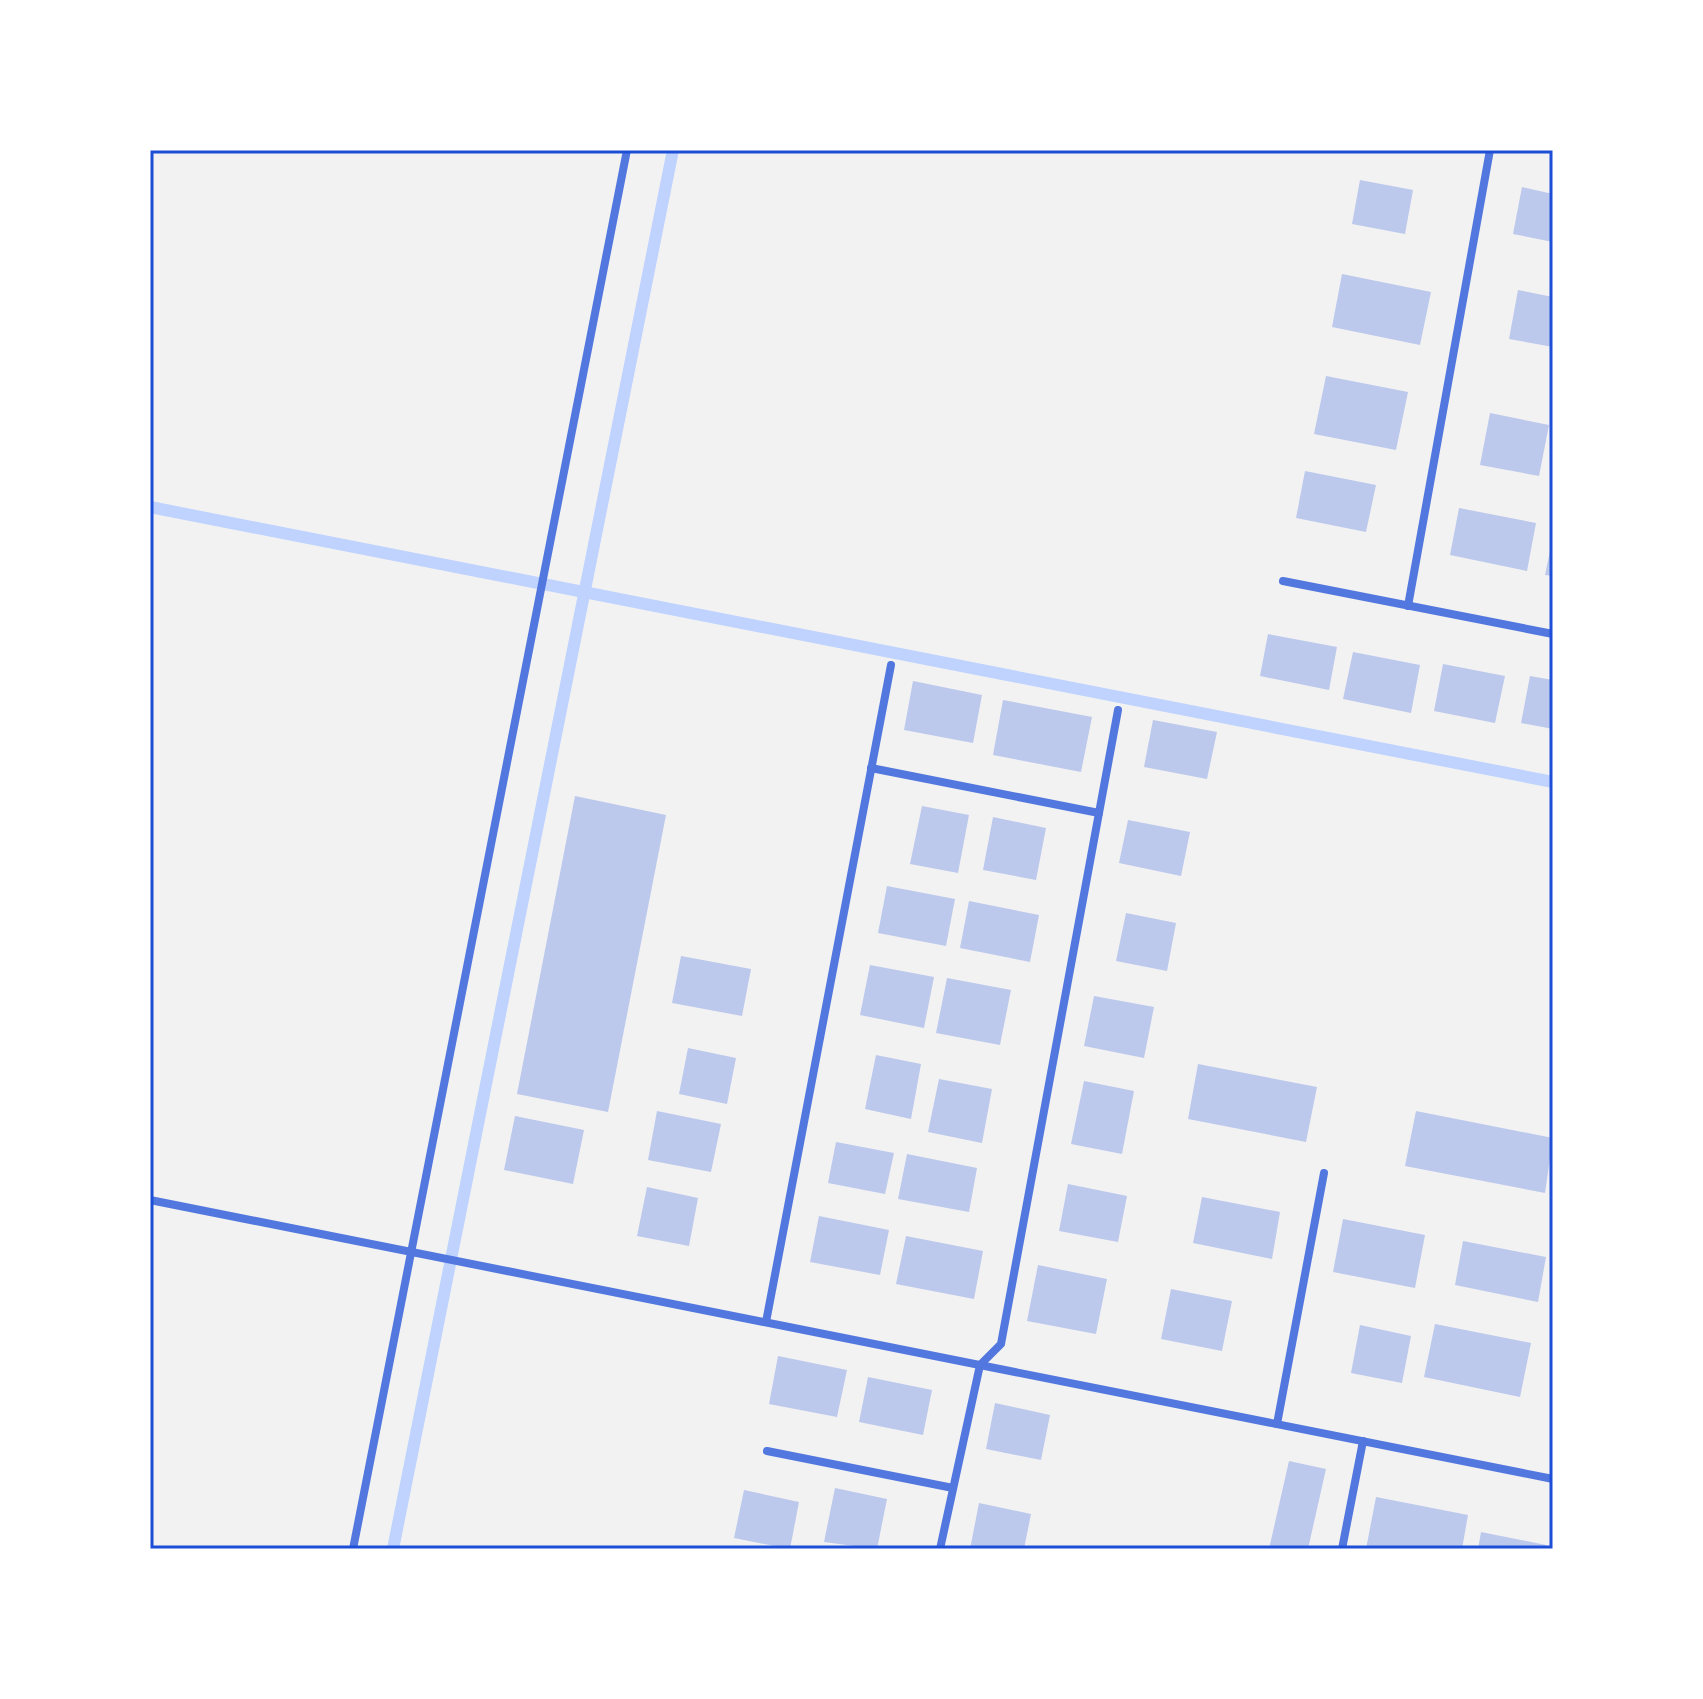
<svg xmlns="http://www.w3.org/2000/svg" width="1703" height="1699" viewBox="0 0 1703 1699" font-family="'Playfair Display',serif">
  <rect width="100%" height="100%" fill="#f2f2f2"/>
  <g fill="none" stroke-linecap="round" stroke-linejoin="round">
    <!-- stream -->
    <g stroke="#bfd3fe" stroke-width="12">
      <path d="M150 507 1553 782"/>
      <path d="M393 1549 673 150"/>
    </g>
  </g>
  <!-- building -->
  <g fill="#bdc9ec">
    <path d="M1360 180 1413 190 1405 234 1352 224Z"/>
    <path d="M1522 187 1553 194V242L1513 234Z"/>
    <path d="M1342 274 1431 292 1420 345 1332 327Z"/>
    <path d="M1518 290 1553 297V347L1509 339Z"/>
    <path d="M1326 376 1408 392 1396 450 1314 434Z"/>
    <path d="M1490 413 1549 425 1539 476 1480 465Z"/>
    <path d="M1305 471 1376 485 1366 532 1296 518Z"/>
    <path d="M1459 508 1536 523 1527 571 1450 555Z"/>
    <path d="M1552 542H1553V576L1545 575Z"/>
    <path d="M1268 634 1337 647 1329 690 1260 676Z"/>
    <path d="M1353 652 1420 665 1411 713 1343 699Z"/>
    <path d="M1443 664 1505 676 1495 723 1434 711Z"/>
    <path d="M1530 676 1553 680V729L1521 723Z"/>
    <path d="M913 681 982 695 973 743 904 730Z"/>
    <path d="M1003 700 1092 717 1081 772 993 755Z"/>
    <path d="M1153 720 1217 732 1207 779 1144 767Z"/>
    <path d="M575 796 666 815 608 1112 517 1094Z"/>
    <path d="M922 806 969 815 958 873 910 864Z"/>
    <path d="M993 817 1046 828 1036 880 983 870Z"/>
    <path d="M1128 820 1190 832 1181 876 1119 863Z"/>
    <path d="M887 886 955 899 946 946 878 933Z"/>
    <path d="M969 901 1039 915 1030 962 960 948Z"/>
    <path d="M1126 913 1176 923 1167 971 1116 961Z"/>
    <path d="M681 956 751 969 742 1016 672 1003Z"/>
    <path d="M870 965 934 977 924 1028 860 1015Z"/>
    <path d="M947 978 1011 990 1000 1045 936 1033Z"/>
    <path d="M1094 996 1154 1007 1144 1058 1084 1046Z"/>
    <path d="M688 1048 736 1058 727 1104 679 1094Z"/>
    <path d="M876 1055 921 1064 911 1119 865 1109Z"/>
    <path d="M1198 1064 1317 1087 1306 1142 1188 1119Z"/>
    <path d="M939 1079 992 1089 982 1143 928 1132Z"/>
    <path d="M1084 1081 1134 1091 1122 1154 1071 1144Z"/>
    <path d="M657 1111 721 1124 711 1172 648 1160Z"/>
    <path d="M1416 1111 1553 1138 1545 1193 1405 1166Z"/>
    <path d="M515 1116 584 1130 573 1184 504 1170Z"/>
    <path d="M836 1142 894 1153 885 1194 828 1183Z"/>
    <path d="M907 1154 977 1168 969 1212 898 1199Z"/>
    <path d="M1068 1184 1127 1196 1118 1242 1059 1231Z"/>
    <path d="M647 1187 698 1198 689 1246 637 1236Z"/>
    <path d="M1202 1197 1280 1212 1272 1259 1193 1243Z"/>
    <path d="M819 1216 889 1230 880 1275 810 1262Z"/>
    <path d="M1343 1219 1425 1235 1415 1288 1333 1272Z"/>
    <path d="M906 1236 983 1251 974 1299 896 1284Z"/>
    <path d="M1463 1241 1546 1257 1538 1302 1455 1285Z"/>
    <path d="M1038 1265 1107 1279 1096 1334 1027 1321Z"/>
    <path d="M1171 1289 1232 1301 1222 1351 1161 1339Z"/>
    <path d="M1435 1324 1531 1343 1520 1397 1424 1377Z"/>
    <path d="M1360 1325 1411 1336 1402 1383 1351 1373Z"/>
    <path d="M778 1356 847 1370 837 1417 769 1404Z"/>
    <path d="M868 1377 932 1390 923 1435 859 1422Z"/>
    <path d="M995 1403 1050 1415 1041 1460 986 1449Z"/>
    <path d="M1289 1461 1326 1469 1308 1549H1269Z"/>
    <path d="M835 1488 887 1499 877 1549 824 1542Z"/>
    <path d="M744 1490 799 1502 790 1549 734 1538Z"/>
    <path d="M1376 1497 1468 1515 1462 1549H1366Z"/>
    <path d="M979 1503 1031 1514 1024 1549H970Z"/>
    <path d="M1481 1532 1546 1545 1545 1549H1478Z"/>
  </g>
  <g fill="none" stroke-linecap="round" stroke-linejoin="round">
    <!-- minor -->
    <g stroke="#5277de" stroke-width="8">
      <path d="M1283 581 1553 634"/>
      <path d="M1408 606 1490 150"/>
      <path d="M871 768 1099 813"/>
      <path d="M150 1200 1553 1479"/>
      <path d="M766 1322 891 665"/>
      <path d="M1277 1424 1324 1173"/>
      <path d="M767 1451 953 1488"/>
      <path d="M353 1549 627 150"/>
      <path d="M940 1549 980 1365 1001 1344 1118 710"/>
      <path d="M1342 1549 1363 1441"/>
    </g>
  </g>
  <!-- border -->
  <rect width="1703" height="1699" fill="none" stroke="#ffffff" stroke-width="304"/>
  <rect x="152" y="152" width="1399" height="1395" fill="none" stroke="#1d4ed8" stroke-width="3"/>
</svg>
